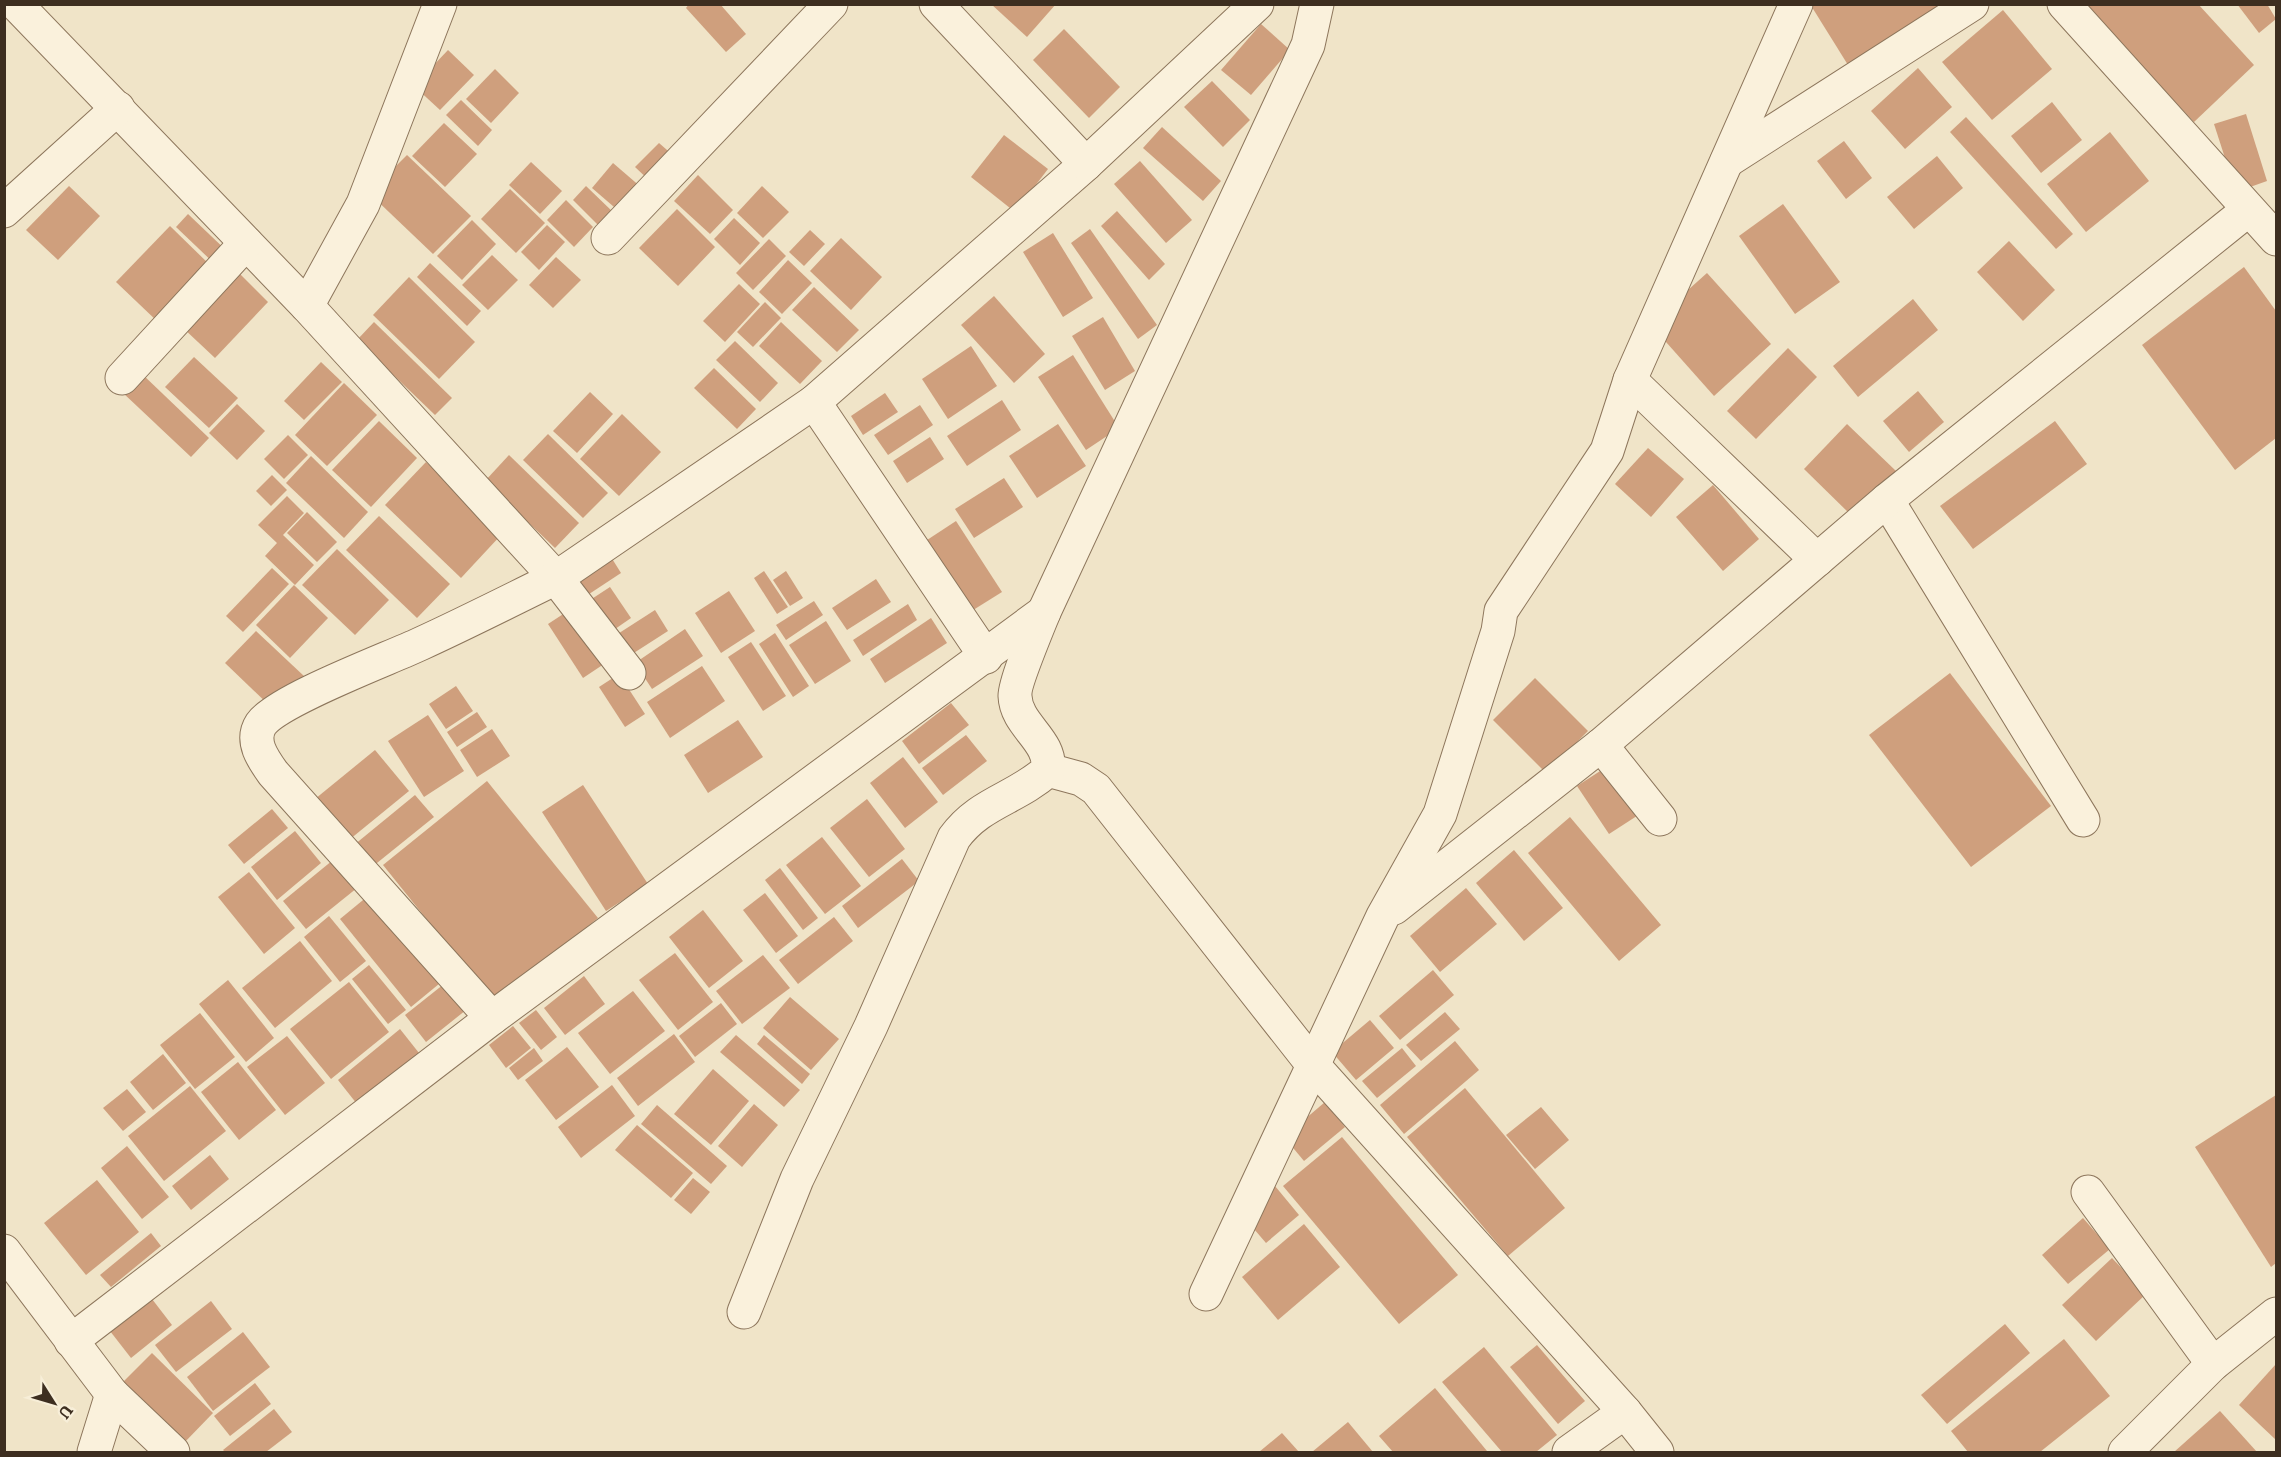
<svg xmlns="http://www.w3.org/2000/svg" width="2281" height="1457" viewBox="0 0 2281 1457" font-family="Literata,serif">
  <rect width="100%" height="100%" fill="#f0e4c8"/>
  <!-- building -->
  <g fill="#cf9f7d">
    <path d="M689 4H720L746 34 726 52 686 8Z"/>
    <path d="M991 4H1056L1027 37Z"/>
    <path d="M1810 4H1943L1848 65Z"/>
    <path d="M2083 4H2198L2254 65 2194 122Z"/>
    <path d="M2237 4H2267L2276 19 2259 33Z"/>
    <path d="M2003 10 2052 69 1992 120 1942 62Z"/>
    <path d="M1261 24 1290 50 1251 95 1221 70Z"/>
    <path d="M1064 29 1120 87 1089 118 1033 60Z"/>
    <path d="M448 50 474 75 440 110 414 86Z"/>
    <path d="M1918 68 1952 107 1905 149 1871 111Z"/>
    <path d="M495 69 519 93 491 123 466 99Z"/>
    <path d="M1212 81 1250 120 1223 147 1184 107Z"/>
    <path d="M461 100 492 130 478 146 446 115Z"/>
    <path d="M2052 102 2082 140 2041 173 2011 136Z"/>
    <path d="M2246 114 2267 181 2236 192 2214 124Z"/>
    <path d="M1966 117 2073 234 2056 249 1950 132Z"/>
    <path d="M444 123 477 154 445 187 412 156Z"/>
    <path d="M1162 127 1221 181 1203 201 1143 148Z"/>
    <path d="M2110 132 2149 181 2086 232 2047 184Z"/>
    <path d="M1004 135 1048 169 1015 212 971 177Z"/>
    <path d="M1844 141 1872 178 1846 199 1817 161Z"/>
    <path d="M659 143 675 157 651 182 635 167Z"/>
    <path d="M407 155 471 216 433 254 369 193Z"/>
    <path d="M1937 156 1963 188 1914 229 1887 197Z"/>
    <path d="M1140 161 1192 220 1166 243 1114 184Z"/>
    <path d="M531 162 562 191 540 214 509 185Z"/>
    <path d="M613 163 642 188 621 213 592 188Z"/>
    <path d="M698 175 733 210 710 234 674 201Z"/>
    <path d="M69 186 100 216 58 260 26 230Z"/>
    <path d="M586 186 615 214 601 228 573 200Z"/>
    <path d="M762 186 789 212 763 238 737 213Z"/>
    <path d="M510 189 545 223 516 253 481 219Z"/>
    <path d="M566 200 593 227 574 247 547 220Z"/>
    <path d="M1783 204 1840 282 1795 314 1739 236Z"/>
    <path d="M677 209 715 247 678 286 639 248Z"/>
    <path d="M1117 211 1165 264 1149 280 1101 226Z"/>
    <path d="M188 214 231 255 219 268 176 227Z"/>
    <path d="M734 218 760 243 740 265 714 239Z"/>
    <path d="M472 220 496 244 462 280 437 256Z"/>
    <path d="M547 225 565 242 539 270 521 252Z"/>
    <path d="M170 226 212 267 159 323 116 282Z"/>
    <path d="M1090 229 1157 325 1138 339 1071 243Z"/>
    <path d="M810 230 825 244 804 266 789 252Z"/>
    <path d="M1053 233 1093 298 1063 317 1023 252Z"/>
    <path d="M841 238 882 277 851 310 810 271Z"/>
    <path d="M769 239 786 256 753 290 736 273Z"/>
    <path d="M2009 241 2055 290 2023 321 1977 272Z"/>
    <path d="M492 255 518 280 488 310 462 285Z"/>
    <path d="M556 257 581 280 553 308 529 285Z"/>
    <path d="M788 260 812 283 782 314 759 292Z"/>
    <path d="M430 263 481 311 467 326 417 277Z"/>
    <path d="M2244 267 2276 311V438L2235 470 2142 345Z"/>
    <path d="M236 270 268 302 215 358 182 327Z"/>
    <path d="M1707 273 1771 344 1714 396 1650 324Z"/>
    <path d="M409 277 475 342 439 379 373 315Z"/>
    <path d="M739 284 760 304 725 342 703 321Z"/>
    <path d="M814 287 859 330 837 352 792 310Z"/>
    <path d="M994 296 1045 354 1014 383 961 325Z"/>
    <path d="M1913 299 1938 330 1858 397 1833 366Z"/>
    <path d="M765 302 781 318 753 347 737 332Z"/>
    <path d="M1103 317 1135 371 1105 390 1072 336Z"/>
    <path d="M374 322 452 398 435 415 357 340Z"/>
    <path d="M781 322 822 361 800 384 759 346Z"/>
    <path d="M735 341 778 383 760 402 716 360Z"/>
    <path d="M971 346 997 386 948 419 922 379Z"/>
    <path d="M1788 348 1817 377 1756 439 1727 411Z"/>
    <path d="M1073 355 1119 428 1086 450 1038 377Z"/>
    <path d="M194 357 238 398 209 428 165 387Z"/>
    <path d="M321 362 342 382 304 420 284 401Z"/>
    <path d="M714 368 756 409 737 429 694 388Z"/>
    <path d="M141 373 209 438 191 457 122 392Z"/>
    <path d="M344 383 377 415 327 466 295 435Z"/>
    <path d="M1918 391 1944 422 1909 452 1883 421Z"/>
    <path d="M590 392 613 414 577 453 553 431Z"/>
    <path d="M885 393 898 412 863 435 851 416Z"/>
    <path d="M1002 400 1021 430 967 466 947 436Z"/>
    <path d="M237 404 265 431 237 460 209 433Z"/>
    <path d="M920 405 933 425 888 455 874 435Z"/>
    <path d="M622 414 661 452 619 496 580 459Z"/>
    <path d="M379 421 417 458 371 507 332 470Z"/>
    <path d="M2055 421 2087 464 1973 549 1940 506Z"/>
    <path d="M1058 424 1086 466 1037 498 1009 456Z"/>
    <path d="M1847 424 1896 471 1852 516 1804 469Z"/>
    <path d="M548 434 608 493 583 518 523 460Z"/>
    <path d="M288 435 308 455 284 479 264 459Z"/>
    <path d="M930 437 944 459 907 483 893 461Z"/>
    <path d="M1648 448 1684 479 1651 517 1615 484Z"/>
    <path d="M509 455 579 523 555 548 485 481Z"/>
    <path d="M311 456 368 512 344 538 286 483Z"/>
    <path d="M426 462 501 535 461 578 385 505Z"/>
    <path d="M272 475 287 490 271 506 256 491Z"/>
    <path d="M1004 478 1023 507 974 538 955 509Z"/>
    <path d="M1713 485 1759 539 1723 571 1676 517Z"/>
    <path d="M287 496 304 513 283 535 314 565 295 585 265 556 277 543 258 525Z"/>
    <path d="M307 512 337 542 317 562 287 533Z"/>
    <path d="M379 516 450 584 417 618 346 550Z"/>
    <path d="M956 521 1002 592 970 612 924 542Z"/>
    <path d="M337 549 389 600 355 635 302 585Z"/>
    <path d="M611 557 621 573 577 602 567 586Z"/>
    <path d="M272 568 289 584 243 632 226 616Z"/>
    <path d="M764 571 788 607 777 614 754 578Z"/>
    <path d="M786 571 803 598 790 606 773 580Z"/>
    <path d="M876 579 891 602 847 630 832 608Z"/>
    <path d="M294 585 328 618 290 658 256 625Z"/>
    <path d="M610 587 631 618 605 636 584 604Z"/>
    <path d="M729 591 755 631 721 653 695 613Z"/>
    <path d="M814 601 823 615 786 640 776 625Z"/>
    <path d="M908 604 917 620 863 656 853 640Z"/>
    <path d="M574 607 610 660 583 678 548 624Z"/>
    <path d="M655 610 668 631 626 658 613 637Z"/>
    <path d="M931 618 947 643 885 683 870 659Z"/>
    <path d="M826 621 851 661 815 684 789 645Z"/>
    <path d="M685 629 703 656 652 689 635 663Z"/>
    <path d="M256 631 305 677 274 710 225 663Z"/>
    <path d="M775 633 809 686 793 697 759 644Z"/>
    <path d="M751 642 786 696 763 711 728 657Z"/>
    <path d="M702 666 725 701 670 738 647 702Z"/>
    <path d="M1950 673 2051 806 1971 867 1869 735Z"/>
    <path d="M619 674 645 714 625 727 599 687Z"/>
    <path d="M1535 678 1588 731 1546 773 1493 720Z"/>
    <path d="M456 686 473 711 446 729 429 704Z"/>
    <path d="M951 703 969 725 919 764 902 741Z"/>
    <path d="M477 712 487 727 457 747 447 732Z"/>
    <path d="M428 715 464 771 424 797 388 741Z"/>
    <path d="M738 720 763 757 708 793 684 755Z"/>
    <path d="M492 729 510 756 477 777 460 750Z"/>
    <path d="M966 735 987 761 943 795 922 768Z"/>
    <path d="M375 750 409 791 349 840 315 799Z"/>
    <path d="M903 757 938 802 905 828 870 783Z"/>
    <path d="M1611 764 1643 812 1609 834 1577 786Z"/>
    <path d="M487 781 598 918 494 1003 383 865Z"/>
    <path d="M583 785 648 884 606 911 542 812Z"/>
    <path d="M415 795 434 817 372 867 354 845Z"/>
    <path d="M867 799 905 849 869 877 830 828Z"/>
    <path d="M272 809 288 828 244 864 228 845Z"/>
    <path d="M1570 817 1661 925 1619 961 1528 853Z"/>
    <path d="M295 831 321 863 277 900 251 867Z"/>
    <path d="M822 837 861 886 825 914 786 865Z"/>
    <path d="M1514 850 1563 908 1524 941 1476 883Z"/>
    <path d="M902 859 919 881 858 928 842 906Z"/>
    <path d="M333 860 357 888 306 929 283 901Z"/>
    <path d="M780 868 818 918 803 930 765 880Z"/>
    <path d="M249 872 295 928 264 954 218 897Z"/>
    <path d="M1466 888 1497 924 1440 972 1410 936Z"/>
    <path d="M374 891 445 979 411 1007 340 919Z"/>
    <path d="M765 893 798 936 776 953 743 910Z"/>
    <path d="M703 910 743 961 709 988 669 937Z"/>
    <path d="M329 916 366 961 340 982 304 937Z"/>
    <path d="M834 917 853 941 798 984 779 960Z"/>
    <path d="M300 941 332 981 275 1028 242 988Z"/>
    <path d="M675 953 713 1002 678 1030 639 980Z"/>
    <path d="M763 955 790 988 742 1024 716 991Z"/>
    <path d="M369 965 406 1010 388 1024 352 979Z"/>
    <path d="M1433 970 1454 995 1400 1040 1379 1016Z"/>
    <path d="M584 976 605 1004 565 1035 544 1008Z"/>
    <path d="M228 980 274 1038 246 1062 199 1004Z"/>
    <path d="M349 982 389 1032 331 1079 290 1029Z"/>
    <path d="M444 984 466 1010 426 1042 405 1015Z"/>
    <path d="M633 991 665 1031 610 1074 578 1033Z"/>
    <path d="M790 997 839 1039 811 1070 763 1028Z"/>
    <path d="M721 1003 737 1024 695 1057 679 1036Z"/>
    <path d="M536 1010 557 1037 541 1050 519 1023Z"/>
    <path d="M1445 1012 1460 1029 1421 1061 1406 1045Z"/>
    <path d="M200 1013 235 1057 195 1089 160 1045Z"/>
    <path d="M1370 1020 1394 1048 1356 1080 1332 1052Z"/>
    <path d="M513 1026 531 1048 506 1068 489 1045Z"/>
    <path d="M400 1029 419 1053 357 1104 338 1080Z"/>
    <path d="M674 1034 695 1062 638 1106 617 1078Z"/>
    <path d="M736 1035 800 1090 784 1107 720 1052Z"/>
    <path d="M764 1035 810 1074 802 1084 757 1044Z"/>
    <path d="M287 1036 325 1083 285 1115 247 1067Z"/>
    <path d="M1455 1041 1479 1070 1404 1134 1380 1105Z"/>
    <path d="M567 1047 599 1087 556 1120 525 1080Z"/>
    <path d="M534 1048 543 1061 518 1080 509 1068Z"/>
    <path d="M1402 1048 1416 1066 1377 1098 1362 1081Z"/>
    <path d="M163 1054 186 1083 153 1110 130 1082Z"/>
    <path d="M238 1062 276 1110 239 1140 201 1092Z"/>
    <path d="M713 1069 749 1101 711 1145 674 1114Z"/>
    <path d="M612 1085 635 1116 581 1158 558 1127Z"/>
    <path d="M190 1086 226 1131 164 1181 128 1136Z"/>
    <path d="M1465 1088 1565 1208 1508 1256 1407 1137Z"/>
    <path d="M127 1089 146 1112 123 1131 103 1108Z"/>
    <path d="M2276 1095V1263L2271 1267 2195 1147Z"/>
    <path d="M1325 1102 1345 1127 1304 1161 1284 1137Z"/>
    <path d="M754 1104 778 1125 742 1167 718 1146Z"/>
    <path d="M657 1105 727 1166 711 1184 641 1124Z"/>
    <path d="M1541 1107 1569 1140 1535 1169 1506 1135Z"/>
    <path d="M637 1125 693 1173 671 1198 615 1150Z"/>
    <path d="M1342 1137 1458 1275 1399 1324 1283 1186Z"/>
    <path d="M127 1146 169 1197 142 1219 101 1168Z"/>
    <path d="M210 1155 229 1179 191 1210 172 1186Z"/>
    <path d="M693 1178 710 1192 691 1214 674 1200Z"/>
    <path d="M97 1180 139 1232 86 1275 44 1223Z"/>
    <path d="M1275 1186 1299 1215 1266 1243 1242 1215Z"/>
    <path d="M2083 1218 2110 1249 2068 1284 2042 1255Z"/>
    <path d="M1304 1224 1340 1267 1278 1320 1242 1277Z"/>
    <path d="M151 1233 161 1246 111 1287 100 1275Z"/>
    <path d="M2112 1258 2146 1294 2096 1341 2062 1305Z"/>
    <path d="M152 1299 172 1325 131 1358 110 1331Z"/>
    <path d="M211 1301 232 1329 176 1372 155 1345Z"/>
    <path d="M2005 1324 2030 1353 1947 1424 1921 1395Z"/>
    <path d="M243 1332 270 1367 213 1411 187 1377Z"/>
    <path d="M2064 1339 2110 1396 2040 1452H1968L1951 1431Z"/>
    <path d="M1537 1345 1585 1401 1558 1424 1510 1367Z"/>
    <path d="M1484 1347 1557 1435 1536 1452H1502L1442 1382Z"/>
    <path d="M152 1353 213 1413 183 1444 121 1384Z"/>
    <path d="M2276 1364V1440L2239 1405Z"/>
    <path d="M255 1383 271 1404 230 1436 214 1416Z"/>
    <path d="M1435 1388 1487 1451 1486 1452H1393L1379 1436Z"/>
    <path d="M274 1409 292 1432 266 1452H225L223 1450Z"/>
    <path d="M2220 1411 2257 1452H2174Z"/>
    <path d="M1348 1422 1373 1452H1312Z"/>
    <path d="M1282 1433 1299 1452H1259Z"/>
  </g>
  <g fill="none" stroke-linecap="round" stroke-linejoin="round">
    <defs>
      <g id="minor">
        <path d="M16 4 307 306 556 578 814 402 1086 164 1257 4"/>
        <path d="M936 4 1086 164"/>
        <path d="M2064 4 2276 239"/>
        <path d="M1727 161 1972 4"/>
        <path d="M4 211 118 108"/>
        <path d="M608 238 831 4"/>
        <path d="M307 306 363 204 440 4"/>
        <path d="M122 378 246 243"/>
        <path d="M1630 380 1817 560"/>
        <path d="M814 402 986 657"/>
        <path d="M1887 500 2083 820"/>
        <path d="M1601 745 1660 819"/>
        <path d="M1048 770 1081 779 1096 789 1313 1065 1625 1412 1657 1452"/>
        <path d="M1394 908 1601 745 1887 500 2248 210"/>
        <path d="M492 1018 273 773C263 759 250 741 261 724 278 700 388 659 420 644 466 623 511 600 556 578L629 673"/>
        <path d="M2088 1192 2213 1364"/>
        <path d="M4 1251 112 1394 173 1452"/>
        <path d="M1206 1294 1383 916 1440 814 1498 631 1501 611 1607 451 1630 380 1796 4"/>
        <path d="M744 1312 797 1179 871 1026 954 838C980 802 1016 799 1048 770 1052 740 1016 726 1015 696 1014 684 1038 627 1044 612L1308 45 1317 4"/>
        <path d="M71 1341 492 1018 1044 612"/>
        <path d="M94 1452 112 1394"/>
        <path d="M1569 1452 1625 1412"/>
        <path d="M2125 1452 2213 1364 2276 1314"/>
      </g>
    </defs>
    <!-- minor casing -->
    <use href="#minor" stroke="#8d765c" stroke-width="35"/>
    <!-- minor -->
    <use href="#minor" stroke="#faf1dc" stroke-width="33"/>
  </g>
  <!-- border -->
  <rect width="2281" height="1457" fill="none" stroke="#3d2e20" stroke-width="12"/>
  <!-- north arrow -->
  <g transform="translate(54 1403) rotate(127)" stroke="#f7eed8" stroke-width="4.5" paint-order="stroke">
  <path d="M0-4.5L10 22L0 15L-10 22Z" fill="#3d2e20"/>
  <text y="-9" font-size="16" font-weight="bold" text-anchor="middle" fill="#3d2e20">U</text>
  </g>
</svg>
